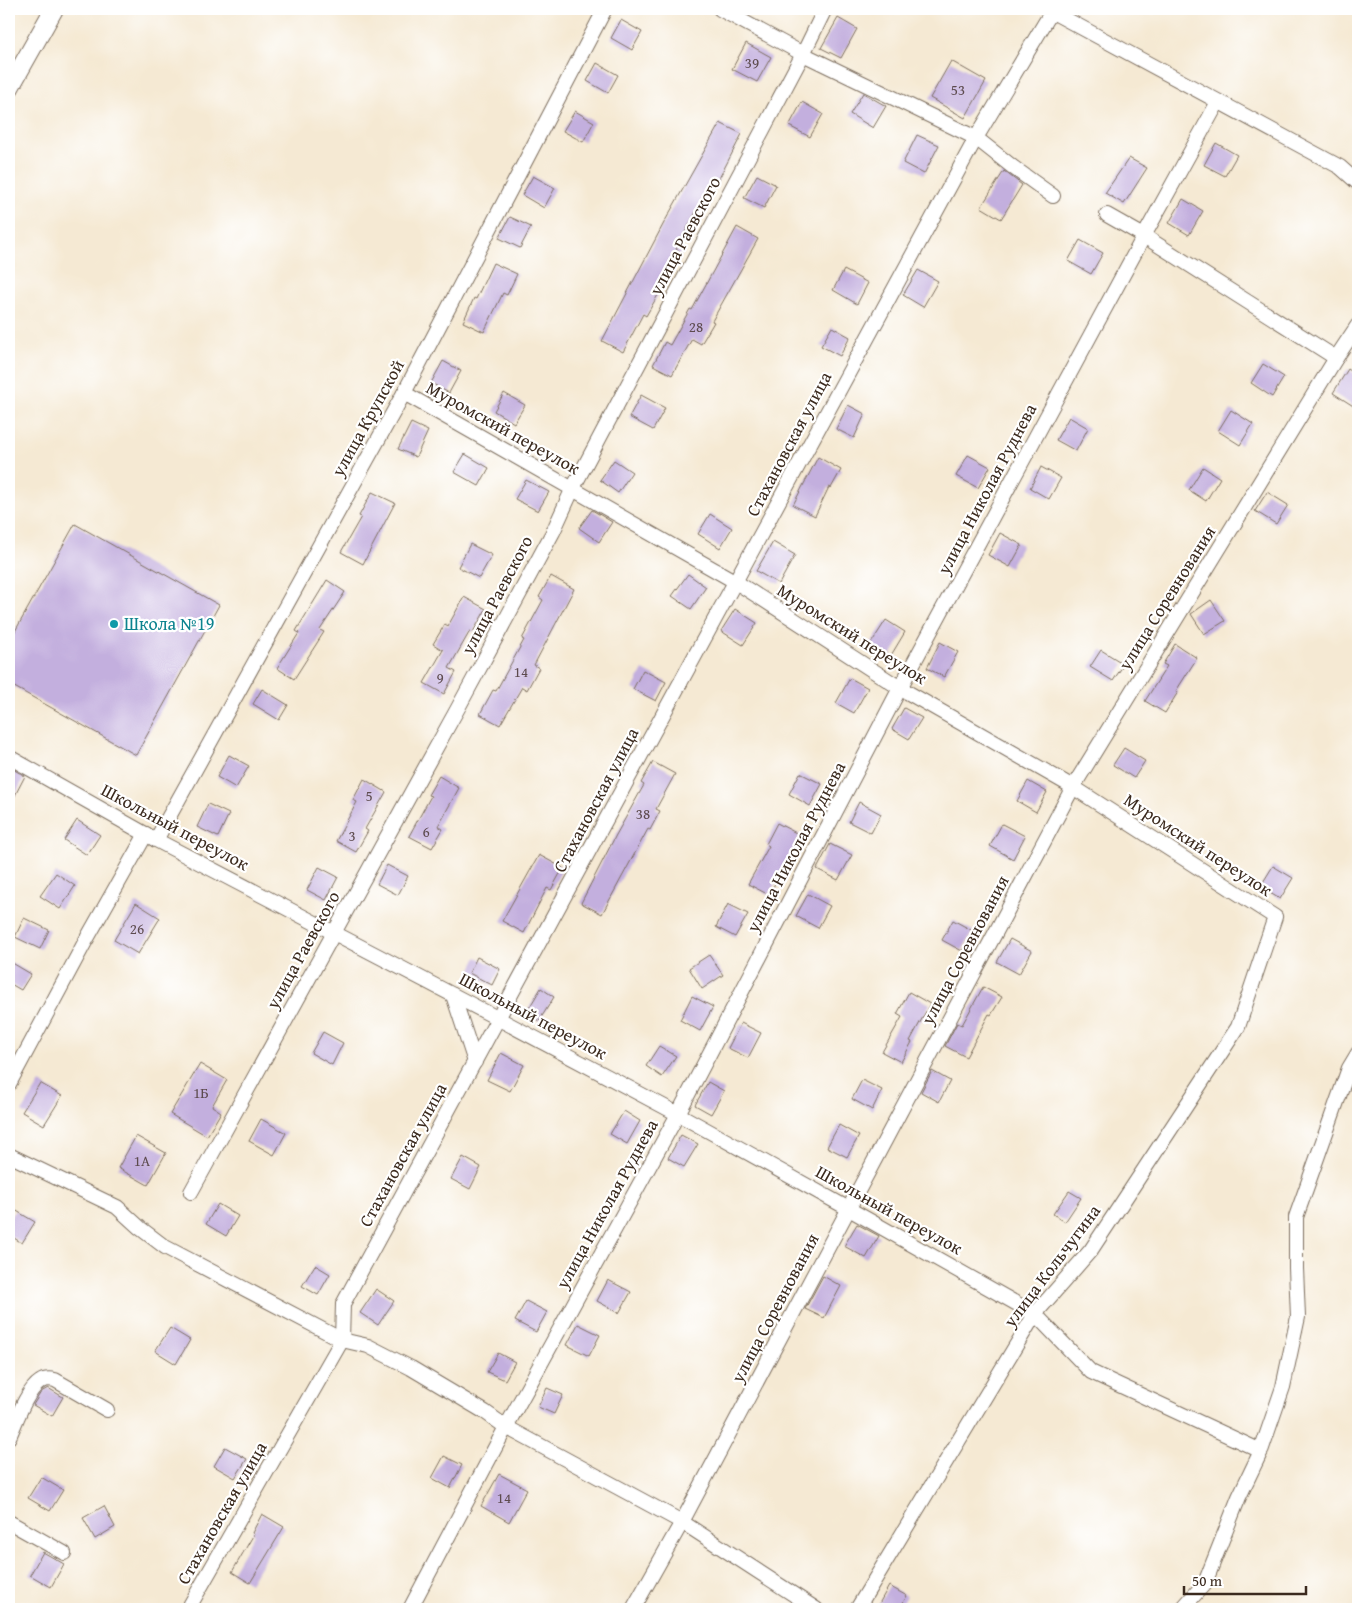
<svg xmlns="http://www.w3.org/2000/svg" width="1367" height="1618" viewBox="0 0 1367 1618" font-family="'Gentium Book Plus',serif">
  <rect width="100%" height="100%" fill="#fff"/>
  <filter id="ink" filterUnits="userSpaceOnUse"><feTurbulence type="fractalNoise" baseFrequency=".02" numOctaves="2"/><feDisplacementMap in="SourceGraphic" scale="10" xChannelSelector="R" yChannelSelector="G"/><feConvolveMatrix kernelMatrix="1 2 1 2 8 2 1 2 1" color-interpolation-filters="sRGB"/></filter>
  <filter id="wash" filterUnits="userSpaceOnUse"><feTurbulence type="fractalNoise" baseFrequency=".0096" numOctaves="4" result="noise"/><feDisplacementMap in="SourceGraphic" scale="20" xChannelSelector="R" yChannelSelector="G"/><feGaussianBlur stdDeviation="1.12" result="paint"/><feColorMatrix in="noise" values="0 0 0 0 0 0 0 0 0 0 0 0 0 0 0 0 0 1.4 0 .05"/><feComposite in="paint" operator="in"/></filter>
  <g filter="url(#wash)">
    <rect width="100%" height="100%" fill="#f5e9d3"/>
    <g id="blocks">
      <!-- building -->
      <g fill="#c3afde">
        <path d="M838 18 857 29 841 58 821 48Z"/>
        <path d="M621 20 642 32 632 50 611 38Z"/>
        <path d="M746 43 771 57 757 82 732 69Z"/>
        <path d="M951 61 986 81 965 118 930 98Z"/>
        <path d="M597 63 618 75 608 93 587 81Z"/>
        <path d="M863 93 886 106 873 128 850 114Z"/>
        <path d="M802 102 823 114 810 137 789 126Z"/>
        <path d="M575 111 594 122 583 142 563 131Z"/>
        <path d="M720 123 742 134 712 192 708 190 676 249 682 253 646 316 643 314 623 352 602 341 665 221Z"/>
        <path d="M917 135 939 145 924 174 903 163Z"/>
        <path d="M1216 143 1237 155 1225 176 1204 165Z"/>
        <path d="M1129 158 1147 168 1124 204 1105 193Z"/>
        <path d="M1004 171 1022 185 1001 219 981 207Z"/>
        <path d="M757 175 776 185 764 208 744 198Z"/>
        <path d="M533 176 555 188 544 208 522 195Z"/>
        <path d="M1183 199 1203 211 1189 235 1169 223Z"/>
        <path d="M510 217 531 227 520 248 499 238Z"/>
        <path d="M737 227 758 239 712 321 714 322 701 344 692 339 672 375 653 365 665 342 670 345 690 309 692 310Z"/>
        <path d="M1080 240 1103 253 1091 274 1068 261Z"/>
        <path d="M493 263 517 274 507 295 503 293 484 332 463 322 474 298 476 299Z"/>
        <path d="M844 270 868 283 857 304 833 290Z"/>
        <path d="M918 270 938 281 923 307 903 295Z"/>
        <path d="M832 327 850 337 840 356 821 346Z"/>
        <path d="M443 361 461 371 449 393 431 383Z"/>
        <path d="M1263 364 1284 377 1272 397 1251 383Z"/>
        <path d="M1348 369 1358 376V409L1333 393Z"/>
        <path d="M504 393 525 405 514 423 494 411Z"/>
        <path d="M641 395 665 408 653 430 629 417Z"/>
        <path d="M848 405 865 414 854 438 836 429Z"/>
        <path d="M1231 410 1253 424 1240 445 1218 431Z"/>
        <path d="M1069 417 1088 428 1076 451 1056 440Z"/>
        <path d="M411 423 428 431 416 457 398 449Z"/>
        <path d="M465 454 489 468 479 486 454 472Z"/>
        <path d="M968 455 990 467 978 488 956 476Z"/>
        <path d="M818 457 841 470 831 488 829 487 815 516 793 505Z"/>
        <path d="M614 460 632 472 618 493 600 480Z"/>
        <path d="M1041 467 1061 478 1049 499 1030 488Z"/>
        <path d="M1203 467 1220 478 1206 501 1189 490Z"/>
        <path d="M526 480 549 492 538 511 515 499Z"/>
        <path d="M372 492 395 503 363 564 341 552 361 517 359 516Z"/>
        <path d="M1267 492 1288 505 1276 524 1255 511Z"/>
        <path d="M592 510 612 522 599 542 579 528Z"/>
        <path d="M710 514 732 528 720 548 698 534Z"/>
        <path d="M75 524 219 605 136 755 9 684V642Z"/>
        <path d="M1000 533 1022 545 1010 567 988 555Z"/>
        <path d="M773 542 795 555 779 584 756 571Z"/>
        <path d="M470 544 492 555 479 578 458 567Z"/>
        <path d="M688 574 706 587 691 609 672 596Z"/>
        <path d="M551 576 574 589 534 665 539 668 527 690 522 687 500 725 480 714 493 690 496 691 524 640 522 639 543 600 539 597Z"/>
        <path d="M327 580 345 592 320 630 324 632 294 679 277 668 299 633 296 631Z"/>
        <path d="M464 597 486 609 473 632 470 631 449 668 456 672 444 694 424 683 443 650 433 644 445 624 448 626Z"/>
        <path d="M1211 600 1225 621 1204 634 1191 614Z"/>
        <path d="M735 609 757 623 743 645 721 631Z"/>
        <path d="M886 620 905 632 890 657 870 645Z"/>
        <path d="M940 642 958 652 944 677 927 668Z"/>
        <path d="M1175 644 1197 658 1176 691 1178 692 1165 713 1145 701 1167 666 1163 664Z"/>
        <path d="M1101 650 1124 664 1113 681 1090 667Z"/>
        <path d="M643 670 666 682 656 701 633 689Z"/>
        <path d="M850 678 868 688 854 713 836 703Z"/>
        <path d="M262 689 288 705 279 720 253 704Z"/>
        <path d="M904 708 922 718 909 739 892 729Z"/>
        <path d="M1124 748 1145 761 1134 778 1113 765Z"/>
        <path d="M229 755 249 766 236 788 217 777Z"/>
        <path d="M653 762 675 774 656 809 660 811 650 830 648 829 602 914 581 903 616 835 644 785 641 783Z"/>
        <path d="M9 767 25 776 9 807Z"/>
        <path d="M800 773 822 784 810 806 789 794Z"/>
        <path d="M439 776 459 788 438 826 443 829 432 848 409 836 431 796 428 795Z"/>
        <path d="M364 779 386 792 365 829 368 831 356 852 336 841 357 802 353 800Z"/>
        <path d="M1028 781 1047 792 1036 812 1017 801Z"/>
        <path d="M859 802 881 814 871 833 849 822Z"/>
        <path d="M208 804 229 814 218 837 197 827Z"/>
        <path d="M77 820 100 835 87 855 64 840Z"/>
        <path d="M777 823 800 835 769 895 748 884 769 846 766 844Z"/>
        <path d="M1002 824 1025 836 1013 859 990 846Z"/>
        <path d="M830 844 852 855 838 880 817 869Z"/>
        <path d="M539 855 563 868 551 890 547 888 524 933 502 921Z"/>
        <path d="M387 865 408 876 398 895 377 884Z"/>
        <path d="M1273 866 1293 878 1280 899 1260 887Z"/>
        <path d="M319 867 338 877 326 900 307 890Z"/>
        <path d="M56 873 75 886 60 909 40 896Z"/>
        <path d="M808 894 830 906 818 928 796 916Z"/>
        <path d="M136 903 160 918 138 954 114 940Z"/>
        <path d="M728 904 748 914 735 937 716 927Z"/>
        <path d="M24 918 49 930 40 949 15 937Z"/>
        <path d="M953 920 973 931 962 951 942 940Z"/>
        <path d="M1010 939 1032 951 1019 974 997 962Z"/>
        <path d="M709 955 723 975 702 989 689 968Z"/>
        <path d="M477 957 500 969 492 985 469 973Z"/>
        <path d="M9 961 31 974 21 990 9 983Z"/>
        <path d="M983 987 1002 997 991 1015 989 1014 966 1057 945 1046 957 1023 962 1025Z"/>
        <path d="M541 988 554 997 539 1021 526 1013Z"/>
        <path d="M909 992 930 1004 910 1041 912 1042 901 1062 882 1052 902 1017 897 1014Z"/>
        <path d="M692 996 713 1007 700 1031 680 1020Z"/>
        <path d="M741 1023 761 1033 748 1058 728 1048Z"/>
        <path d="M323 1032 343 1043 332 1065 311 1053Z"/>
        <path d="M659 1046 676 1056 662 1077 646 1066Z"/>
        <path d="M501 1053 524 1065 510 1091 487 1080Z"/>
        <path d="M200 1064 227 1080 212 1106 221 1112 207 1136 170 1114Z"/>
        <path d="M932 1071 950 1081 939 1102 921 1092Z"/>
        <path d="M862 1080 882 1090 872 1110 852 1099Z"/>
        <path d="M708 1082 724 1091 711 1114 695 1105Z"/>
        <path d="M40 1083 62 1096 44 1125 22 1112Z"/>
        <path d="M624 1111 640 1121 627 1144 610 1134Z"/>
        <path d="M261 1119 286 1133 274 1155 249 1141Z"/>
        <path d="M839 1125 859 1136 847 1157 827 1147Z"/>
        <path d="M681 1135 698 1144 684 1167 668 1158Z"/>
        <path d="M136 1136 166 1153 148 1185 118 1168Z"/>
        <path d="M463 1157 481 1167 470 1189 451 1179Z"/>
        <path d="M1069 1191 1081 1198 1065 1222 1053 1214Z"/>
        <path d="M218 1204 238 1216 226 1236 206 1224Z"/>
        <path d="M15 1210 35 1222 22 1243 9 1235V1220Z"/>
        <path d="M857 1224 879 1236 866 1258 844 1246Z"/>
        <path d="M315 1265 330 1274 318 1295 302 1286Z"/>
        <path d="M823 1276 841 1286 824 1318 805 1309Z"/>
        <path d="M608 1280 631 1292 619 1313 597 1301Z"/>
        <path d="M376 1289 394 1301 378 1325 360 1313Z"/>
        <path d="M526 1301 547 1312 536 1332 515 1321Z"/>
        <path d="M578 1324 600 1335 589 1356 567 1345Z"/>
        <path d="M170 1328 190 1340 176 1364 155 1351Z"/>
        <path d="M498 1353 515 1362 505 1380 487 1372Z"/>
        <path d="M48 1388 63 1397 52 1416 33 1405 41 1392Z"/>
        <path d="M547 1388 563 1395 554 1414 538 1407Z"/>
        <path d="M225 1447 247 1459 235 1478 214 1466Z"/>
        <path d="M444 1456 462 1465 450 1488 432 1478Z"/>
        <path d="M499 1474 527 1489 509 1522 481 1506Z"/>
        <path d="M41 1477 63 1490 50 1511 28 1498Z"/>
        <path d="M104 1506 115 1527 95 1539 83 1518Z"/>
        <path d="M262 1514 284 1527 250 1583 232 1572 254 1534 252 1533Z"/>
        <path d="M43 1552 64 1564 51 1587 30 1575Z"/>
        <path d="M889 1586 907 1596 899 1609H876Z"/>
      </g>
    </g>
  </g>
  <g filter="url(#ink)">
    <use href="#blocks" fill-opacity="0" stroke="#7c6d5d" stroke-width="1"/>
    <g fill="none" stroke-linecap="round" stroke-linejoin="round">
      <defs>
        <g id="minor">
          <path d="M720 9 803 54 976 138 1014 168 1053 196"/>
          <path d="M1047 9 1340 167 1358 183"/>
          <path d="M1107 215 1144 236 1336 358"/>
          <path d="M404 393 736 582 900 688 1073 787 1275 917 1238 1027 1091 1250 1035 1314 857 1609"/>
          <path d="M9 757 156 840 499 1019 678 1114 849 1209 1035 1314 1091 1372 1261 1451"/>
          <path d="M156 840 404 393 605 9"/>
          <path d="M453 995 475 1062"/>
          <path d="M9 1084 85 942 146 834"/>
          <path d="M9 1155 117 1207 140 1228 165 1247 342 1340 368 1346 411 1368 485 1412 506 1427 682 1522 816 1609"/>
          <path d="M191 1192 458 708 553 532 573 488 803 54 825 9"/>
          <path d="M9 1437C16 1422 26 1391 40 1382 44 1379 50 1379 55 1380L107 1410"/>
          <path d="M9 1522 64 1553"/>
          <path d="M188 1609 342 1340 343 1304 976 138 1052 11"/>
          <path d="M410 1609 506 1427 678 1114 900 688 1144 236 1218 102"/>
          <path d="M633 1609 682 1522 1073 787 1336 358 1358 325"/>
          <path d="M1182 1609 1205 1583 1239 1497 1261 1451 1283 1387 1298 1317 1296 1268V1217L1349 1068 1358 1053"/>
        </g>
        <path id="tertiary" d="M9 89 54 9"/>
      </defs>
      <!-- minor casing -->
      <use href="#minor" stroke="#7c6d5d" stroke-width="16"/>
      <!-- tertiary casing -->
      <use href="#tertiary" stroke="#7c6d5d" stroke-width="20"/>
      <!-- minor -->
      <use href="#minor" stroke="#fff" stroke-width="14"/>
      <!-- tertiary -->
      <use href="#tertiary" stroke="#fff" stroke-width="18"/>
    </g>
  </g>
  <!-- markers -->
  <circle fill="#0f9aa8" stroke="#fff" stroke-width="2" cx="114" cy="624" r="5"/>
  <g text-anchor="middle" stroke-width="4.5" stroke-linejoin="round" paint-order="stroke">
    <!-- number labels -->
    <g font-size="15" fill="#5d4b4e">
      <text x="752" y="68">39</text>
      <text x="958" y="95">53</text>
      <text x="696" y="332">28</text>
      <text x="521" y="677">14</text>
      <text x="440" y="683">9</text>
      <text x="369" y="801">5</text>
      <text x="643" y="819">38</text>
      <text x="426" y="837">6</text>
      <text x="352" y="841">3</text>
      <text x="137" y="934">26</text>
      <text x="201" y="1098">1Б</text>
      <text x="142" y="1166">1А</text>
      <text x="504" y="1503">14</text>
    </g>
    <!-- street labels -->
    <g font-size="18" fill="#3b2a1e" stroke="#fff">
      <text transform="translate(685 236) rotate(-62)" y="6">улица Раевского</text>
      <text transform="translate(368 418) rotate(-61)" y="6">улица Крупской</text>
      <text transform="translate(503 428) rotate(29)" y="6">Муромский переулок</text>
      <text transform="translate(789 444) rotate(-62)" y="6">Стахановская улица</text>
      <text transform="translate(987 489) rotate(-62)" y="6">улица Николая Руднева</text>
      <text transform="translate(497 595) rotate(-62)" y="6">улица Раевского</text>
      <text transform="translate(1167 598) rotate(-58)" y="6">улица Соревнования</text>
      <text transform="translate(852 634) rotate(32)" y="6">Муромский переулок</text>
      <text transform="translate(596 800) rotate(-62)" y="6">Стахановская улица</text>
      <text transform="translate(175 827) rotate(28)" y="6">Школьный переулок</text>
      <text transform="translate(1198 845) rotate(33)" y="6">Муромский переулок</text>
      <text transform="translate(796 847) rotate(-62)" y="6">улица Николая Руднева</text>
      <text transform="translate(303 950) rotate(-61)" y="6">улица Раевского</text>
      <text transform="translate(965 950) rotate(-62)" y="6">улица Соревнования</text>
      <text transform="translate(533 1016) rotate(28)" y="6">Школьный переулок</text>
      <text transform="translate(403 1155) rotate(-61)" y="6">Стахановская улица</text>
      <text transform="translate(607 1204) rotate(-61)" y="6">улица Николая Руднева</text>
      <text transform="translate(889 1210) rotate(29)" y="6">Школьный переулок</text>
      <text transform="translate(1052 1266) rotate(-53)" y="6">улица Кольчугина</text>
      <text transform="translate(775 1308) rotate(-62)" y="6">улица Соревнования</text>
      <text transform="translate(222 1513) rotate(-60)" y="6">Стахановская улица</text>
    </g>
    <!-- culture labels -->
    <g font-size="18" fill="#0d838f" stroke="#fff" text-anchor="start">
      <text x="124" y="630">Школа №19</text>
    </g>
  </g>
  <!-- margin -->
  <rect width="1367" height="1618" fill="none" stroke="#fff" stroke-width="30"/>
  <!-- scale -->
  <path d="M1184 1586v8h122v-8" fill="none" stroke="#3b2a1e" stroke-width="2.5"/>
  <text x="1192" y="1586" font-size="15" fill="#3b2a1e" stroke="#ffffff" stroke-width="4" paint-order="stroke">50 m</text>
</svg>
